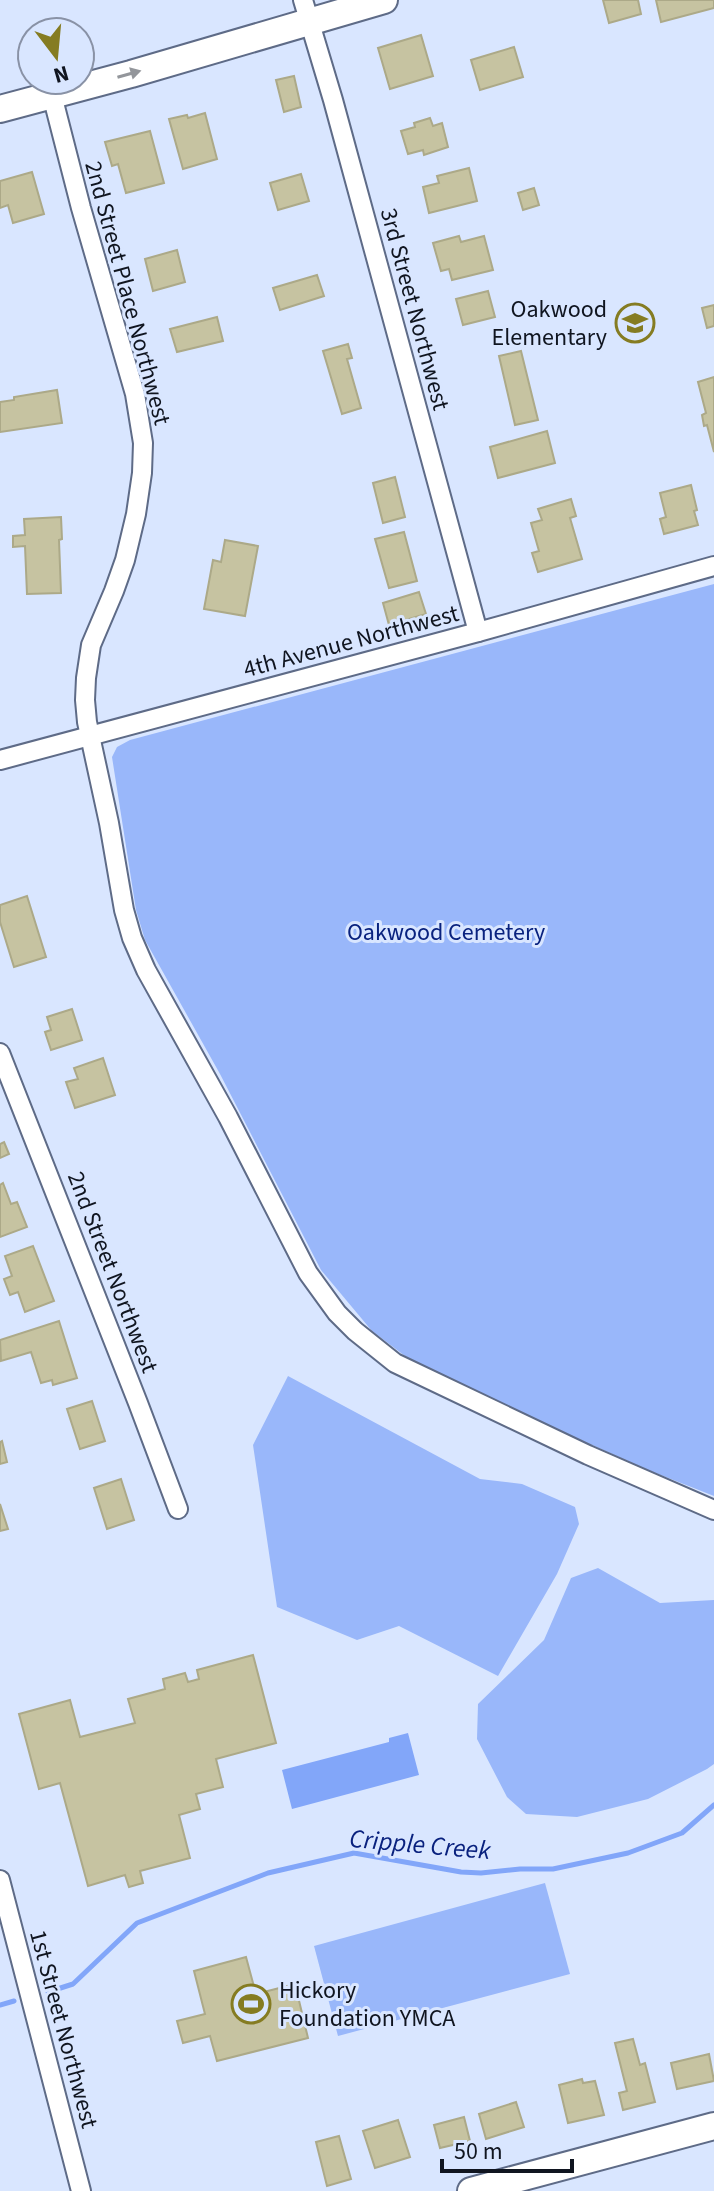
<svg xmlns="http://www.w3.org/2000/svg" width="714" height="2191" viewBox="0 0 714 2191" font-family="'Source Sans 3',sans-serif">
  <rect width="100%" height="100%" fill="#d9e6ff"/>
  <!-- green -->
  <g fill="#99b7fa">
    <path d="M714 584V1496L648 1470 446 1380 405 1356 372 1331 321 1270 220 1074 145 940 136 910 112 757 117 747 130 740Z"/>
    <path d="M288 1376 480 1479 522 1484 575 1507 579 1524 557 1574 498 1676 399 1626 357 1640 277 1607 253 1445Z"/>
    <path d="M598 1568 660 1603 714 1600V1764L707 1769 648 1799 577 1817 526 1814 507 1797 477 1739 478 1704 544 1640 571 1578Z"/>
    <path d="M545 1883 570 1974 338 2036 314 1946Z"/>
  </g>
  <!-- water -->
  <path fill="#82a6f9" d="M408 1733 419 1775 292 1809 282 1770 389 1742V1738Z"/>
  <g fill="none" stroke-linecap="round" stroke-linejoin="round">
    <!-- stream -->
    <g stroke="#82a6f9" stroke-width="5">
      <path d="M48 1992 73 1984 137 1923 268 1873 354 1853 461 1872 481 1873 520 1869H553L628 1853 682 1833 714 1805"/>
      <path d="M0 2005 14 2001"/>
    </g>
  </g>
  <!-- building -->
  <g fill="#c6c3a1" stroke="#aca988" stroke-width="2">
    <path d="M603 0H638L641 14 609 23Z"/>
    <path d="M656 0H714V8L661 22Z"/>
    <path d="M421 35 433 76 390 89 378 48Z"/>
    <path d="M514 47 523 77 480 90 471 60Z"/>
    <path d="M294 76 301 107 284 112 276 80Z"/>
    <path d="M205 113 217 159 183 169 169 119 187 115 188 118Z"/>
    <path d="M430 118 433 126 442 123 448 147 424 155 423 150 408 154 401 131 415 127 414 123Z"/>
    <path d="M150 131 164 183 126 193 118 164 112 166 105 142Z"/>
    <path d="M469 168 477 201 429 213 423 187 439 183 437 176Z"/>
    <path d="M32 172 44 214 13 223 8 205 0 208V181Z"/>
    <path d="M301 174 309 201 278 210 270 183Z"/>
    <path d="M534 188 539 205 523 210 518 193Z"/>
    <path d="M459 236 461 242 484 236 493 270 452 280 449 269 441 271 433 243Z"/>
    <path d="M177 250 185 282 153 291 145 259Z"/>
    <path d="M317 275 324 296 280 310 273 288Z"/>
    <path d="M488 291 495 317 463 325 456 299Z"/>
    <path d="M714 305V326L707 328 702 308Z"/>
    <path d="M217 317 223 341 177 352 170 329Z"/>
    <path d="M348 344 352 358 347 359 361 408 342 414 323 351Z"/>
    <path d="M521 351 538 420 515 425 499 356Z"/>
    <path d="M714 377V452L707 425 704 426 702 415 706 413 698 382Z"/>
    <path d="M57 390 62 423 0 432V402L14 400V397Z"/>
    <path d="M547 431 555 463 498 478 490 447Z"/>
    <path d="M395 477 405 517 383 523 373 483Z"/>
    <path d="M691 485 697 510 694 511 698 525 664 534 660 519 666 517 660 493Z"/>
    <path d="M571 499 576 516 570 518 582 559 538 572 532 553 539 551 531 523 542 520 538 509Z"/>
    <path d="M61 517 62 539 59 540 61 593 27 594 25 546 13 547V536L25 535 24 519Z"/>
    <path d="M404 532 417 581 389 588 375 539Z"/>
    <path d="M225 540 258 546 245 616 204 609 213 560 221 562Z"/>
    <path d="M419 592 426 614 389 625 383 603Z"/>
    <path d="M27 896 46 957 14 967 0 922V905Z"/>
    <path d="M72 1009 82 1040 51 1050 45 1032 51 1030 47 1017Z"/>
    <path d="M103 1058 115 1095 75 1108 66 1082 78 1079 74 1068Z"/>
    <path d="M4 1142 9 1154 0 1158V1144Z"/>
    <path d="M3 1183 11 1204 17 1202 27 1227 0 1237V1185Z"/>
    <path d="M33 1246 54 1301 25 1312 18 1292 10 1295 4 1279 12 1276 5 1256Z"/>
    <path d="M59 1321 77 1378 53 1385 52 1380 41 1383 31 1352 1 1361 0 1340Z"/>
    <path d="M92 1401 105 1441 80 1449 67 1409Z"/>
    <path d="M2 1441 7 1462 0 1464V1442Z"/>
    <path d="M121 1479 134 1520 107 1529 94 1488Z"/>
    <path d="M0 1504 8 1529 0 1531Z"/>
    <path d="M253 1655 276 1743 216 1759 223 1787 196 1794 200 1809 179 1815 190 1858 140 1871 143 1883 129 1887 125 1875 88 1886 60 1783 39 1789 19 1714 70 1700 80 1737 135 1723 128 1699 165 1689 163 1679 185 1673 188 1682 199 1679 197 1670Z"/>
    <path d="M246 1957 256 1994 295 1984 308 2038 217 2061 210 2036 183 2043 177 2021 205 2014 194 1971Z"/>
    <path d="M633 2039 640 2065 645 2063 655 2102 623 2110 619 2093 627 2091 615 2043Z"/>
    <path d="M709 2054 714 2081 677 2089 671 2063Z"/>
    <path d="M582 2079 583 2083 595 2081 604 2115 568 2123 559 2085Z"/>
    <path d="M516 2102 524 2127 486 2139 479 2114Z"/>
    <path d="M464 2117 470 2141 440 2148 434 2125Z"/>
    <path d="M398 2120 410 2157 375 2168 363 2131Z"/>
    <path d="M339 2136 351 2179 327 2186 316 2142Z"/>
  </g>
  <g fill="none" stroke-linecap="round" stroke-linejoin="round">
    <defs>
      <g id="street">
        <path d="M303 0 333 100 478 632"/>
        <path d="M52 95 81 208 135 394 143 443 142 473 136 514 125 560 114 591 91 645 86 678 85 700 87 722 109 823 124 910 132 938 146 970 228 1117 308 1273 337 1313 355 1331 395 1363 588 1455 714 1510"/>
        <path d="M0 760 478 632 714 566"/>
        <path d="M0 1053 138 1403 178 1509"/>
        <path d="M0 1880 81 2191"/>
      </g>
      <g id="secondary">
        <path d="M0 109 131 74 384 0"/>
        <path d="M471 2191 714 2126"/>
      </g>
    </defs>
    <!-- street casing -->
    <use href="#street" stroke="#5e6b87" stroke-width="22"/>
    <!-- secondary casing -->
    <use href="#secondary" stroke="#5e6b87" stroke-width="30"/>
    <!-- street -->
    <use href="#street" stroke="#fff" stroke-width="18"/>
    <!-- secondary -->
    <use href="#secondary" stroke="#fff" stroke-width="26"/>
  </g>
  <!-- one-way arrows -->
  <defs><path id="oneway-solid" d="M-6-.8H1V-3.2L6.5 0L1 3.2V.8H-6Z" transform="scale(2)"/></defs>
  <use fill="#93969b" href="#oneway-solid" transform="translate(129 74) rotate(-16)"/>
  <!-- icons -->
  <defs>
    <symbol id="school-ring" viewBox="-11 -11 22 22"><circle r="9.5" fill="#d9e6ff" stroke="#857c22" stroke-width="1.5"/><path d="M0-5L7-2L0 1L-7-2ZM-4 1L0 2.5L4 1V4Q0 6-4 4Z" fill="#857c22"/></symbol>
    <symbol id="stadium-ring" viewBox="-11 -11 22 22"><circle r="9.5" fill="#d9e6ff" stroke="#857c22" stroke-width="1.5"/><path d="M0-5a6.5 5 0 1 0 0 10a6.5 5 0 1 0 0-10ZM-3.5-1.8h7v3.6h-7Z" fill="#857c22"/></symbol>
  </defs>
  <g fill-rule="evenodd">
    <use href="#school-ring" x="613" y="301" width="44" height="44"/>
    <use href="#stadium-ring" x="229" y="1982" width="44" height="44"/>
  </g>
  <g text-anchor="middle" stroke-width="6" stroke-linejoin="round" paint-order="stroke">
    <!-- street labels -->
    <g font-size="24" fill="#101520" stroke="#d9e6ff">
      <text transform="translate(128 293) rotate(75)" y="8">2nd Street Place Northwest</text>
      <text transform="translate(415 309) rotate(75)" y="8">3rd Street Northwest</text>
      <text transform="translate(351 641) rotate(-15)" y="8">4th Avenue Northwest</text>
      <text transform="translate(113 1272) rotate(69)" y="8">2nd Street Northwest</text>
      <text transform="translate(64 2029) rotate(75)" y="8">1st Street Northwest</text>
    </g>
    <!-- poi labels -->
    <g font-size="24" fill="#101520" stroke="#d9e6ff" text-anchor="end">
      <text x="607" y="317">Oakwood<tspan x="607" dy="28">Elementary</tspan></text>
      <text x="279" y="1998" text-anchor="start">Hickory<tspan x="279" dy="28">Foundation YMCA</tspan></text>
    </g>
    <!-- park labels -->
    <g font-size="24" fill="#09227f" stroke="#d9e6ff">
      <text x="446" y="940">Oakwood Cemetery</text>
    </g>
    <!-- water labels -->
    <g font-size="26" font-style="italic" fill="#09217e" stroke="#d9e6ff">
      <text transform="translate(420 1844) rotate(5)" y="9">Cripple Creek</text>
    </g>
  </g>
  <!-- north arrow -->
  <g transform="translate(56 56) rotate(164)"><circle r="38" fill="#d9e6ff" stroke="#8992a6" stroke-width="2"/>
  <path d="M0-6L14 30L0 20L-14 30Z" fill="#857c22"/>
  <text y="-12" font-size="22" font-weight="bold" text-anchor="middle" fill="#101520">N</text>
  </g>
  <!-- scale -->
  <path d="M442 2159v12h130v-12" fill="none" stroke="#101520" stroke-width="4"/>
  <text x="454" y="2159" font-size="24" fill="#101520" stroke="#d9e6ff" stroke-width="6" paint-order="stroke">50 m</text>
</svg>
